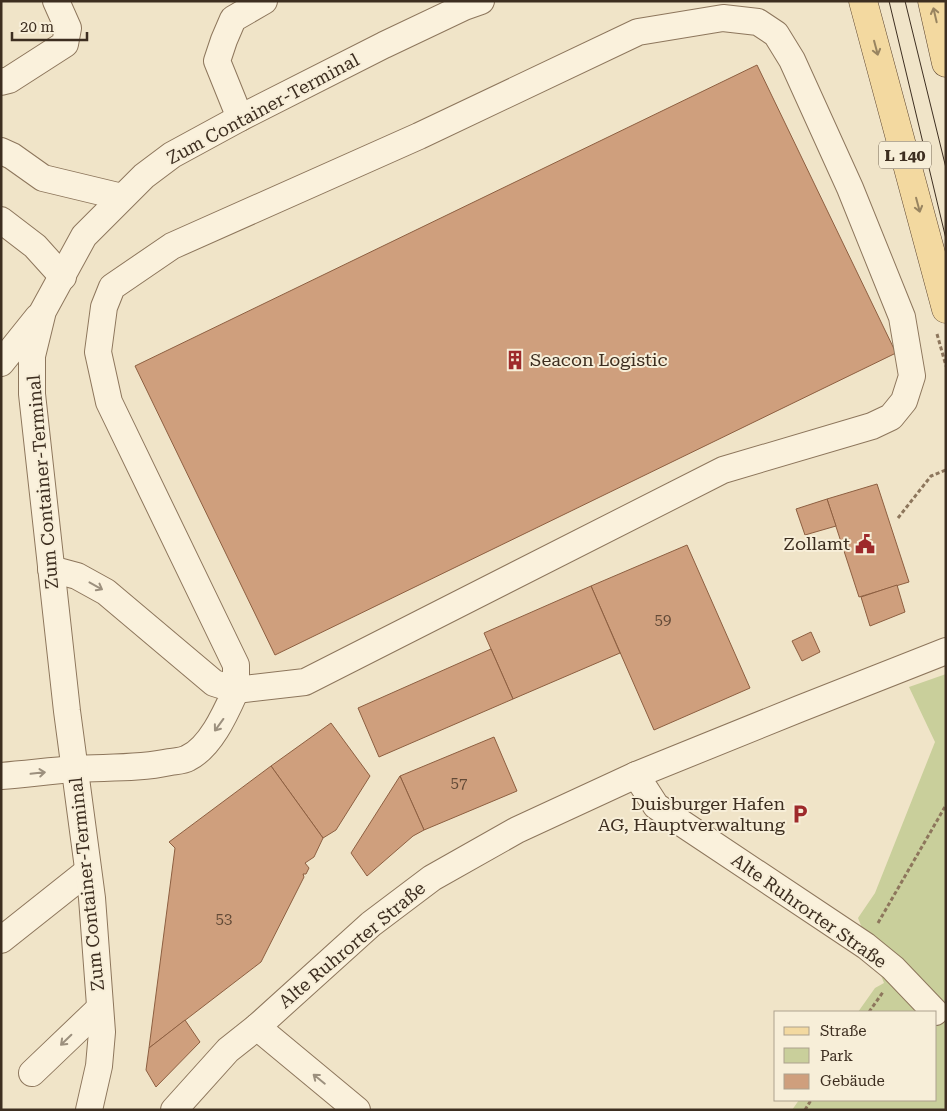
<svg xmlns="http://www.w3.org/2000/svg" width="947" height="1111" viewBox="0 0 947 1111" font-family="'Roboto Serif',serif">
  <rect width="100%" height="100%" fill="#f0e4c8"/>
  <!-- green -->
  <path fill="#c9cf9b" d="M946 674V1110H792L799 1100H936V1012H858L875 988 884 983 858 918 875 893 935 742 909 687Z"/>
  <!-- building -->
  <g fill="#cf9f7d" stroke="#8d5f41">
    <path d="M757 65 896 353 275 655 135 366Z"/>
    <path d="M877 484 909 582 859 597 827 499Z"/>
    <path d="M827 499 836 526 805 535 796 509Z"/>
    <path d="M687 545 750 688 654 730 591 586Z"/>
    <path d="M897 585 905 612 870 626 861 597Z"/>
    <path d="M591 586 620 653 513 699 484 633Z"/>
    <path d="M811 632 820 652 802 661 792 641Z"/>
    <path d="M491 649 513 699 379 757 358 708Z"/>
    <path d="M331 723 370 776 336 830 323 838 271 766Z"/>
    <path d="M494 737 517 791 424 830 400 776Z"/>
    <path d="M271 766 323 838 314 857 305 863 309 868 306 874H303L304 877 261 962 149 1048 175 848 169 842Z"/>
    <path d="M400 776 424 830 413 836 367 876 351 853Z"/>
    <path d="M185 1020 200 1042 156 1087 146 1070 149 1048Z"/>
  </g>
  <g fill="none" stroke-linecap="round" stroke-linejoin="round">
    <defs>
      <g id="minor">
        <path d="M723 18 758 22 776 34 792 60 850 188 902 317 912 376 904 401 891 417 872 426 723 470 305 682 236 690V665L109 402 98 352 104 307 112 287 172 246 419 136 638 32Z"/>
        <path d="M1 82 9 80 65 44 68 28 56 1"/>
        <path d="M240 118 217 61 224 40 233 19 264 1"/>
        <path d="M1 151 12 156 43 178 122 197"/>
        <path d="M1 220 35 246 63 277"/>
        <path d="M1 363 38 317"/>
        <path d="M636 775 656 806 866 946 893 968 935 1012"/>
        <path d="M1 776C25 774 50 771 74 769 106 767 138 769 170 762 175 761 183 761 188 758 211 747 226 712 236 690L214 683 106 592 77 576 51 569"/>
        <path d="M1 940 88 871"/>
        <path d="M257 1027 357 1110"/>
        <path d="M32 1073 100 1008"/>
        <path d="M89 1110 99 1066 102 1032 92 898 67 711 32 394V356L43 311 84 236 144 176 172 155 240 118 384 45 464 7 481 1"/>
        <path d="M174 1110 228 1050 257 1027 371 924 432 878 517 830 636 775 799 709 946 651"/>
      </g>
      <g id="major">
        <path d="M863 1 946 309"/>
        <path d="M932 1 946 63"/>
      </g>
    </defs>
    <!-- minor casing -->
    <use href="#minor" stroke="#8d765c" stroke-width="28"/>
    <!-- major casing -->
    <use href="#major" stroke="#5b4430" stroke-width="29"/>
    <!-- path -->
    <g stroke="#8d765c" stroke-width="3" stroke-dasharray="4 2.5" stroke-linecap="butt">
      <path d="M937 334 946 366"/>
      <path d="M898 518 931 476 946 470"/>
      <path d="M878 923 946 805"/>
      <path d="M869 1012 883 992"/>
      <path d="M805 1110 811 1100"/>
    </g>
    <!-- minor -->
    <use href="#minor" stroke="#faf1dc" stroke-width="26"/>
    <!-- major -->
    <use href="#major" stroke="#f3d9a0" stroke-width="28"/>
    <!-- tram -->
    <g stroke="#3d2e20" stroke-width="1">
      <path d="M889 1 946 239"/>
      <path d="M905 1 946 168"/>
    </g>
  </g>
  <!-- one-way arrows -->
  <defs><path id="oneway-shaft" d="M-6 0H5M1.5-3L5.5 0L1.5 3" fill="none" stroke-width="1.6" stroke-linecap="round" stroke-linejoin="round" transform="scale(1.25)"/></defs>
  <g stroke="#988460">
    <use href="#oneway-shaft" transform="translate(935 15) rotate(-103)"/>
    <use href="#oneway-shaft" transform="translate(876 48) rotate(75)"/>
    <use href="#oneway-shaft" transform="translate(918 205) rotate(75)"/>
  </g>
  <g stroke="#9c907e">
    <use href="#oneway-shaft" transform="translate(96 586) rotate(29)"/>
    <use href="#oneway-shaft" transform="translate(219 725) rotate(126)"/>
    <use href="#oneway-shaft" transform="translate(38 773) rotate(-6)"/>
    <use href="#oneway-shaft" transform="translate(66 1040) rotate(136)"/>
    <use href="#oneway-shaft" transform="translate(319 1079) rotate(-141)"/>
  </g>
  <!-- icons -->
  <defs>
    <symbol id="building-bare" viewBox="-9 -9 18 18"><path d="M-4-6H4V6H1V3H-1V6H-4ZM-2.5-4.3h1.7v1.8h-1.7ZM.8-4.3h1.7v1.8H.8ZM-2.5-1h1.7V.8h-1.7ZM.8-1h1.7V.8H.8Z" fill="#9e2a2b" stroke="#f7eed8" stroke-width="2.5" paint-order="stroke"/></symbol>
    <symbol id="civic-bare" viewBox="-9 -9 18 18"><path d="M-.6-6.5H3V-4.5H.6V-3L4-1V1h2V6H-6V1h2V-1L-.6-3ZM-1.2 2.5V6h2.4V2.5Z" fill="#9e2a2b" stroke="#f7eed8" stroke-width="2.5" paint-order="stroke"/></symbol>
    <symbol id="parking-bare" viewBox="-9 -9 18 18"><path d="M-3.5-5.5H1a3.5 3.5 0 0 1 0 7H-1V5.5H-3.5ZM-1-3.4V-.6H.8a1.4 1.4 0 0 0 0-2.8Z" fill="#9e2a2b" stroke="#f7eed8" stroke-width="2.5" paint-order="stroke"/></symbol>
  </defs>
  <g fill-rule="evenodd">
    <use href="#building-bare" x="501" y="346" width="28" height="28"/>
    <use href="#civic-bare" x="851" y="530" width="28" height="28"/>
    <use href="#parking-bare" x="786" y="800" width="28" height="28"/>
  </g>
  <g text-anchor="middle" stroke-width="4" stroke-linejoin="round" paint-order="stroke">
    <!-- number labels -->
    <g font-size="15" fill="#624a37">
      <text x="663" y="625">59</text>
      <text x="459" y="788">57</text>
      <text x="224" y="924">53</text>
    </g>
    <!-- shield labels -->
    <rect fill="#f7eed8" stroke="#756857" stroke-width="1" x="879" y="141.5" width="52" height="27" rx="4"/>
    <g font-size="16" font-weight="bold" fill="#3d2e20">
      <text x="905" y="161">L 140</text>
    </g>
    <!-- street labels -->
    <g font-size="18" fill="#3d2e20" stroke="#f7eed8">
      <text transform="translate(263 109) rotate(-28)" y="6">Zum Container-Terminal</text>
      <text transform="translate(43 482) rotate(-95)" y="6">Zum Container-Terminal</text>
      <text transform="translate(87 884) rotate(-96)" y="6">Zum Container-Terminal</text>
      <text transform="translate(809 911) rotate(35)" y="6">Alte Ruhrorter Straße</text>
      <text transform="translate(352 945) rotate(-40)" y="6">Alte Ruhrorter Straße</text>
    </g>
    <!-- poi labels -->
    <g font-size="18" fill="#3d2e20" stroke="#f7eed8" text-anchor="end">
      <text x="530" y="366" text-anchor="start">Seacon Logistic</text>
      <text x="850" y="550">Zollamt</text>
      <text x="785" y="810">Duisburger Hafen<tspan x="785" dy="21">AG, Hauptverwaltung</tspan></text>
    </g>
  </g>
  <!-- border -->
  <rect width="947" height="1111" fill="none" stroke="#3d2e20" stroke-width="5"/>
  <!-- legend -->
  <rect x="774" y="1011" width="162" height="90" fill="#f7eed8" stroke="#ada18e"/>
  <rect x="784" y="1027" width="25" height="8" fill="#f3d9a0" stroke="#ada18e"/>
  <text x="820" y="1036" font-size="15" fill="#3d2e20">Straße</text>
  <rect x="784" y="1048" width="25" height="15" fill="#c9cf9b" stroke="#ada18e"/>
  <text x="820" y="1061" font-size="15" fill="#3d2e20">Park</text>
  <rect x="784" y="1074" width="25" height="15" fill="#cf9f7d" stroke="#ada18e"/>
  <text x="820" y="1086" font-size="15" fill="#3d2e20">Gebäude</text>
  <!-- scale -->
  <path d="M12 32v8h75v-8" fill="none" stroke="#3d2e20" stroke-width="2.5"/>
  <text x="20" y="32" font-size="15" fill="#3d2e20" stroke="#f7eed8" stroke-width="4" paint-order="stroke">20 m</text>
</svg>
